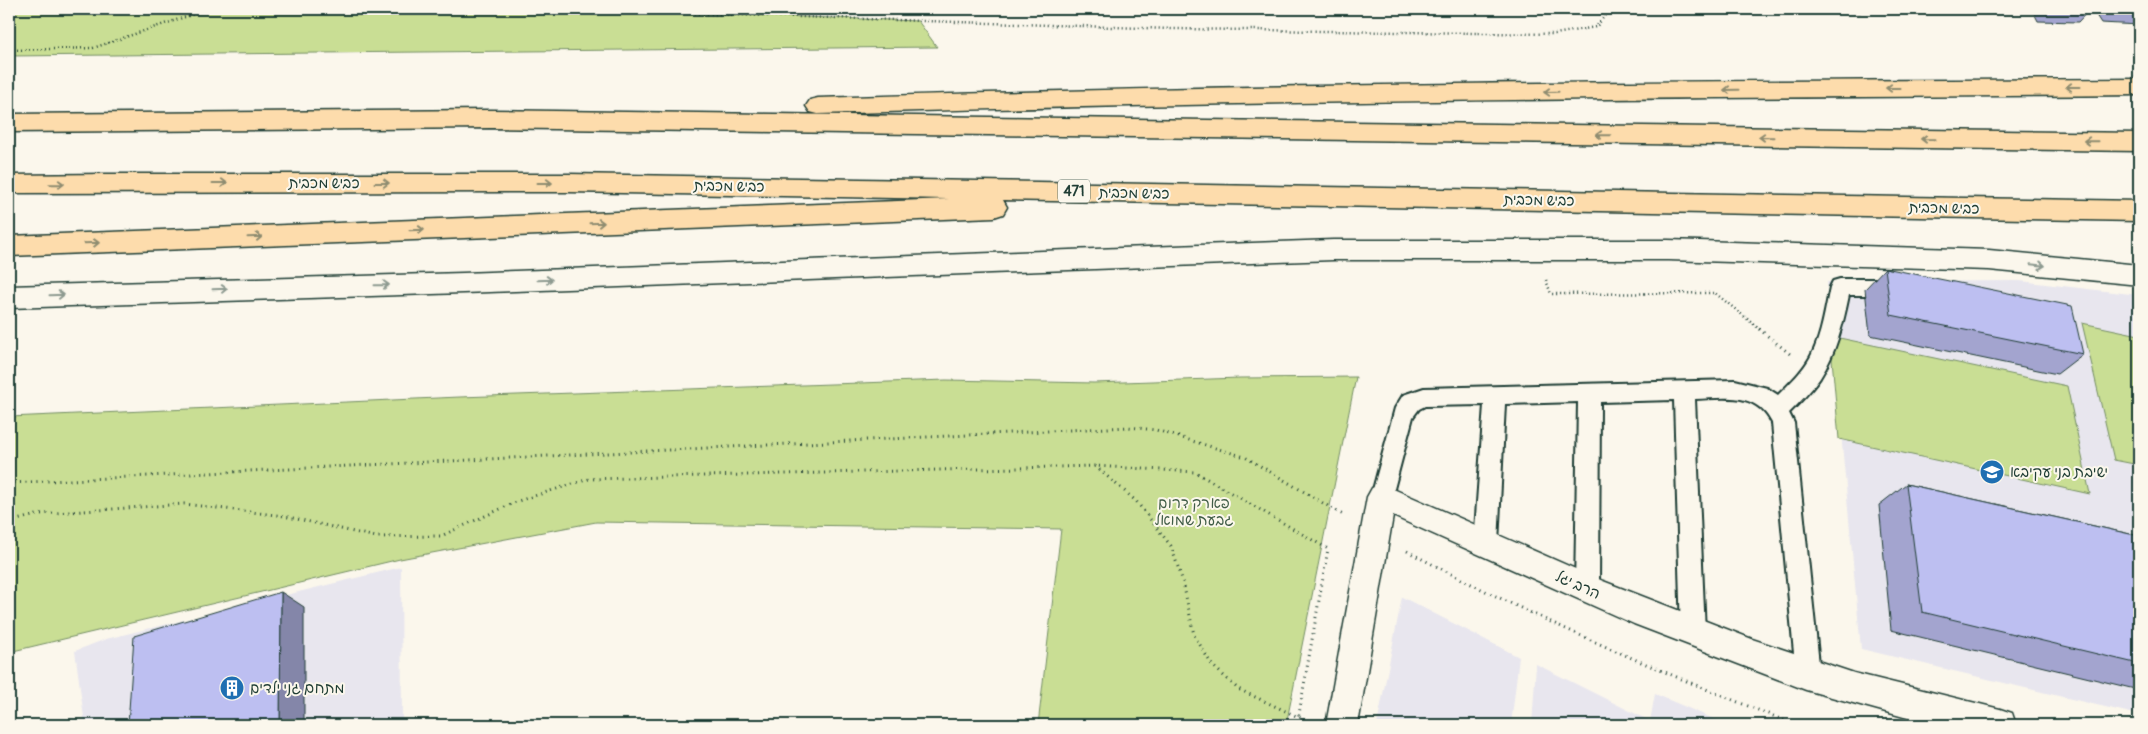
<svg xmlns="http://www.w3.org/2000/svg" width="2148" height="734" viewBox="0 0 2148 734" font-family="Pangolin,'Playpen Sans Hebrew',sans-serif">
  <rect width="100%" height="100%" fill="#fbf7ec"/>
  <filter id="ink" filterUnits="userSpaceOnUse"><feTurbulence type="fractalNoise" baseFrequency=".02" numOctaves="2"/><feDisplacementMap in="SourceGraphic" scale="10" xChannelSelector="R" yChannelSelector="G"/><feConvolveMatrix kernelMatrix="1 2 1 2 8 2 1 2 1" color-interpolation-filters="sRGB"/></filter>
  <g filter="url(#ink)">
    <!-- built -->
    <g fill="#e8e6ee">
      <path d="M2020 281 2139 295V715L1861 649 1827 282Z"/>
      <path d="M401 567 402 725H85L75 651 106 639Z"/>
      <path d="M1402 597 1519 657 1511 725H1377Z"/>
      <path d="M1536 664 1650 721 1655 694 1728 725H1532Z"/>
    </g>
    <!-- green -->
    <g fill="#c9de94" stroke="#748e64">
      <path d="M9 9H581L918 21 937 47 9 56Z"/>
      <path d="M2082 323 2139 335V465L2114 460Z"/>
      <path d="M1830 336 2067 386 2090 494 1839 439Z"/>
      <path d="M1356 377 1286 725H1038L1061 529 596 522 400 559 9 652V417L460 397 946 380 1094 383 1240 378Z"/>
    </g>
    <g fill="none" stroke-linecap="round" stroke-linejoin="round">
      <defs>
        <path id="service" d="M1840 279H1895L1902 281 1905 287 1902 293 1895 295H1849C1843 324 1836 353 1820 378 1811 391 1800 402 1789 413L1794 423 1820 674 1817 683 1808 686 1799 683 1796 674 1772 423C1756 391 1725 398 1695 399L1705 633 1702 641 1693 645 1684 641 1681 633 1674 400 1600 402 1599 590 1595 598 1587 601 1579 598 1575 590 1578 402 1505 404 1498 544 1494 552 1486 555 1478 552 1474 544 1484 405 1425 406 1419 409 1413 417 1390 504 1382 507 1374 504 1371 497 1395 408 1403 395 1424 388 1735 380 1767 388 1778 395C1790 383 1803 371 1811 356 1822 335 1825 310 1830 287L1833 281Z"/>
        <path id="minor" d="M1382 484 1603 581 1752 639 1854 673 2000 709 2012 713 2016 725H1933L1806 690 1634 624 1393 516 1358 725H1326L1367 497 1372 488Z"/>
        <path id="secondary" d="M1333 240H1668L1989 250 2139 265V285L1989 270 1668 260H1333L463 293 9 308V286L463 273Z"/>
        <g id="motorway">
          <path d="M2139 79V95C1699 98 1258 100 818 114L810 112 806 106 810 100 818 98C1258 83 1699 81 2139 79Z"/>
          <path d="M491 110 2139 133V151L491 128 9 132V114Z"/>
          <path d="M107 174H569L2139 201V221L1003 200 1007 207 1003 214 994 217 9 256V236L949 199 569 192 9 193V175Z"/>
        </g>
      </defs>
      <!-- service casing -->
      <use href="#service" stroke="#1f3d34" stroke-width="4"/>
      <!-- minor casing -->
      <use href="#minor" stroke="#1f3d34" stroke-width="3"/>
      <!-- secondary casing -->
      <use href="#secondary" stroke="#1f3d34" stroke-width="3"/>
      <!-- motorway casing -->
      <use href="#motorway" stroke="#1f3d34" stroke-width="3"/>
      <!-- path-far1 -->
      <g stroke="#1f3d34" stroke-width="2.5" stroke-dasharray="1 3" stroke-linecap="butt">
        <path d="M555 9 1174 29 1555 34 1596 27 1606 14 1604 9"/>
        <path d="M9 50 93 48 209 9"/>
        <path d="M1546 280 1551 294 1715 293 1761 330"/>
      </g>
      <!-- path -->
      <g stroke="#1f3d34" stroke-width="3" stroke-dasharray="1 4.5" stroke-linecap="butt">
        <path d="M1759 329 1790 354"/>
        <path d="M1095 466 1136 501 1171 546 1183 582 1194 635 1212 665 1238 689 1307 721"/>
        <path d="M9 483 1128 427 1156 430 1245 457 1345 516"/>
        <path d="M9 522 40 514 184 504 284 516 376 537 441 536 518 501 589 479 1095 466 1195 472 1328 549 1297 725"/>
        <path d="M1407 551C1533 618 1663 673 1796 725"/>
      </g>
      <!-- service -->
      <use href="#service" fill="#fbf7ec" fill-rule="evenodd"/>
      <!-- minor -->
      <use href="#minor" fill="#fbf7ec" fill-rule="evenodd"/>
      <!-- secondary -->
      <use href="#secondary" fill="#fbf7ec" fill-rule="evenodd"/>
      <!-- motorway -->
      <use href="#motorway" fill="#fddcac" fill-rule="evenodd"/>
    </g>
    <!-- wall -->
    <g fill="#a3a4cf" stroke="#1f3d34">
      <path d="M1785 9H1863L1861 12Z"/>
      <path d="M2032 9H2090L2078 22 2038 21Z"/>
      <path d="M2092 9H2139V25L2101 23Z"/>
      <path d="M1885 268 2083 354 2057 374 1870 335 1865 289Z"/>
      <path d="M1906 484 2139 536V687L2135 689 1891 630 1879 505Z"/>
      <path d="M2139 512V528L2136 514Z"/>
    </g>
    <!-- shaded-wall -->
    <g fill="#8486a9" stroke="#1f3d34">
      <path d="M281 592 304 607V725H280Z"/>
      <path d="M154 722 162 725H144Z"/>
    </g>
    <!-- building -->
    <g fill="#bdbff1" stroke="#1f3d34">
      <path d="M1885 268 2072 306 2083 354 1891 315Z"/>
      <path d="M1906 484 2139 536V664L1922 612Z"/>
      <path d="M281 592 280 725H154V722L144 725H128L134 636Z"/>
    </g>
    <!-- one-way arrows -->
    <defs><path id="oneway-shaft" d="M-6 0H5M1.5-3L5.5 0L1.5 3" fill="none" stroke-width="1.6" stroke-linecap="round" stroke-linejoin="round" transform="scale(1.25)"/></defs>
    <g stroke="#8e8c70">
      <use href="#oneway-shaft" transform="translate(2073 87) rotate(180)"/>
      <use href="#oneway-shaft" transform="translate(1893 88) rotate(180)"/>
      <use href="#oneway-shaft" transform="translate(1731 90) rotate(179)"/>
      <use href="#oneway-shaft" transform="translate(1551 92) rotate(179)"/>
      <use href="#oneway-shaft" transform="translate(1603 135) rotate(-179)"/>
      <use href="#oneway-shaft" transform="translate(1766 137) rotate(-179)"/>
      <use href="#oneway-shaft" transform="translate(1928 139) rotate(-179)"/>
      <use href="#oneway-shaft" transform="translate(2091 141) rotate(-179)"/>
      <use href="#oneway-shaft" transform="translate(220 183)"/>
      <use href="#oneway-shaft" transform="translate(382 183)"/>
      <use href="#oneway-shaft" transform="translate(545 183)"/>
      <use href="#oneway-shaft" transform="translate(57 184) rotate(-1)"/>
      <use href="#oneway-shaft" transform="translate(597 223) rotate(-2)"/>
      <use href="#oneway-shaft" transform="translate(417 230) rotate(-2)"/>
      <use href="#oneway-shaft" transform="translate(255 237) rotate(-2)"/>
      <use href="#oneway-shaft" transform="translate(92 243) rotate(-2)"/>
    </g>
    <g stroke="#8d9a90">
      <use href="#oneway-shaft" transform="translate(2038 265) rotate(6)"/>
      <use href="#oneway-shaft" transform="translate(545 280) rotate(-2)"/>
      <use href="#oneway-shaft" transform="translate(382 285) rotate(-1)"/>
      <use href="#oneway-shaft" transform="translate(220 289) rotate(-2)"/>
      <use href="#oneway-shaft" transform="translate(57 295) rotate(-2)"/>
    </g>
  </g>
  <!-- icons -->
  <defs>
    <symbol id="school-disc" viewBox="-11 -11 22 22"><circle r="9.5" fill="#1f6fb2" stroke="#fbf7ec"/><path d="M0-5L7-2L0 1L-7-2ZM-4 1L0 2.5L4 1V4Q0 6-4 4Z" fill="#fff"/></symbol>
    <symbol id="building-disc" viewBox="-11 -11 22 22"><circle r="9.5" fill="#1f6fb2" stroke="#fbf7ec"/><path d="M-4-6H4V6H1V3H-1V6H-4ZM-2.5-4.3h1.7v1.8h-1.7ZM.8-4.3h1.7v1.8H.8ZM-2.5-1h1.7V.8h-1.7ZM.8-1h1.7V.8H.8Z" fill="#fff"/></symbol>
  </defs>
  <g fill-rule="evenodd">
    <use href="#school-disc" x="1978" y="458" width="28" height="28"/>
    <use href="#building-disc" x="218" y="674" width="28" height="28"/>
  </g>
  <g text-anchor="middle" stroke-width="4" stroke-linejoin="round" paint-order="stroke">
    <!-- shield labels -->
    <rect fill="#fbf7ec" stroke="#61756b" stroke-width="1" x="1058" y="179.5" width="32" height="23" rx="4"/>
    <g font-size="14" font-weight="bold" fill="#1f3d34">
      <text x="1074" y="196">471</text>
    </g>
    <!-- street labels -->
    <g font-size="15" fill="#1f3d34" stroke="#fbf7ec">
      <text x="324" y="188">כביש מכבית</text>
      <text transform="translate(729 186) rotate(1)" y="5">כביש מכבית</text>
      <text transform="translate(1134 193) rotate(1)" y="5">כביש מכבית</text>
      <text transform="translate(1539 200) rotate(1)" y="5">כביש מכבית</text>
      <text transform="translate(1944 208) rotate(1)" y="5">כביש מכבית</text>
      <text transform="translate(1578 585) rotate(24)" y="5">הרב יגל</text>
    </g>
    <!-- poi labels -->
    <g font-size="15" fill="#1f3d34" stroke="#fbf7ec" text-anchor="start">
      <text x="2010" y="477">ישיבת בני עקיבא</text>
      <text x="250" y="693">מתחם גני ילדים</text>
    </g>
    <!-- park labels -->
    <g font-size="15" fill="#415d47" stroke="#fbf7ec">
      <text x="1194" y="508">פארק דרום<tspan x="1194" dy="17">גבעת שמואל</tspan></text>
    </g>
  </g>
  <!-- margin -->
  <rect width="2148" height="734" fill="none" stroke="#fbf7ec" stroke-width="30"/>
  <rect x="15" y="15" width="2118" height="704" fill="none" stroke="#1f3d34" stroke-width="2" filter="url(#ink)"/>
</svg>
